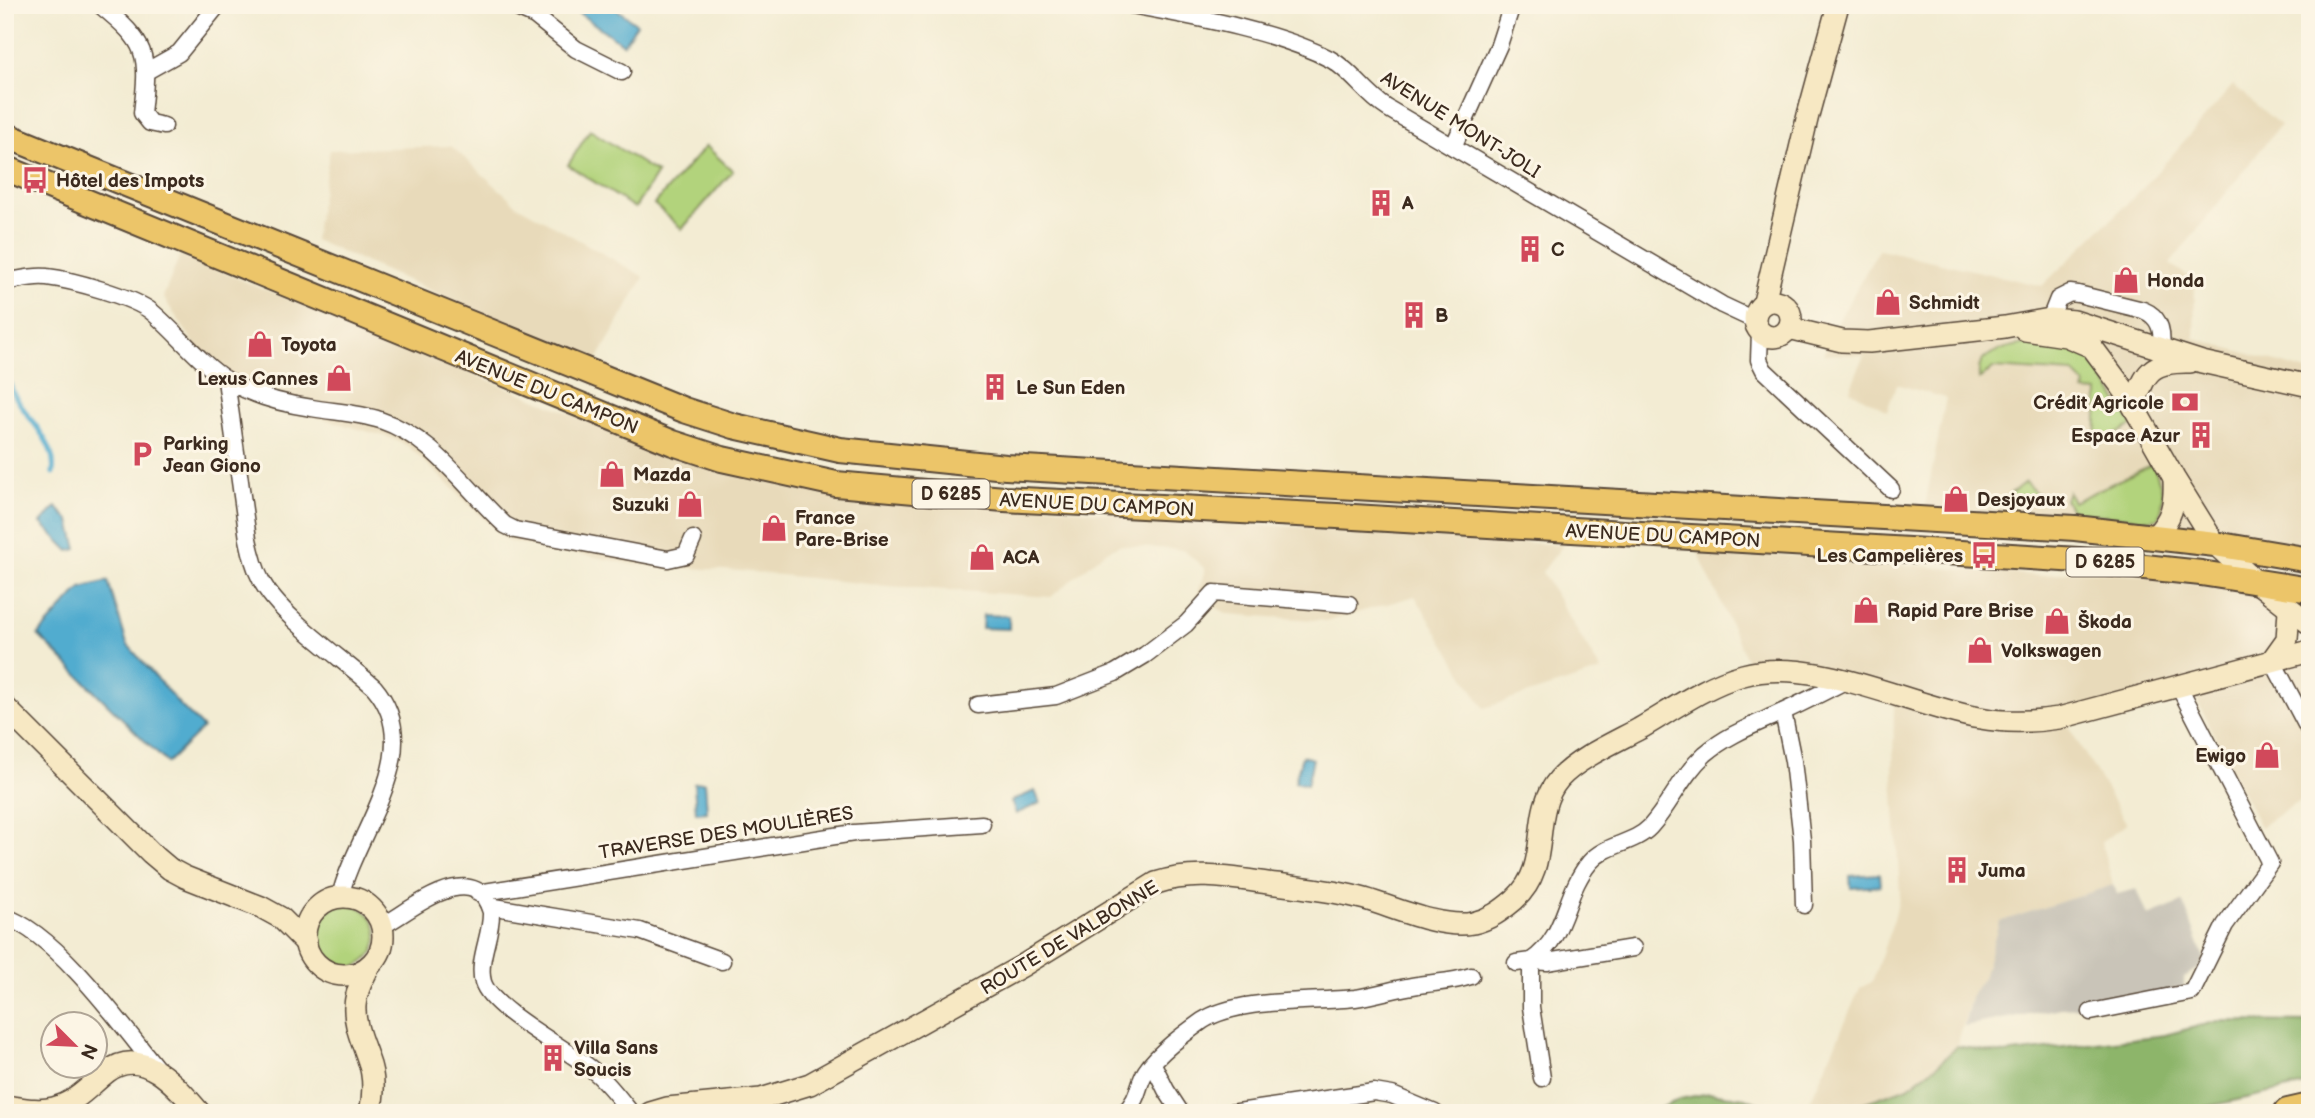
<svg xmlns="http://www.w3.org/2000/svg" width="2315" height="1118" viewBox="0 0 2315 1118" font-family="'Balsamiq Sans',sans-serif">
  <rect width="100%" height="100%" fill="#fcf5e5"/>
  <filter id="ink" filterUnits="userSpaceOnUse"><feTurbulence type="fractalNoise" baseFrequency=".0143" numOctaves="2"/><feDisplacementMap in="SourceGraphic" scale="14" xChannelSelector="R" yChannelSelector="G"/><feConvolveMatrix kernelMatrix="1 2 1 2 8 2 1 2 1" color-interpolation-filters="sRGB"/></filter>
  <filter id="wash" filterUnits="userSpaceOnUse"><feTurbulence type="fractalNoise" baseFrequency=".00686" numOctaves="4" result="noise"/><feDisplacementMap in="SourceGraphic" scale="28" xChannelSelector="R" yChannelSelector="G"/><feGaussianBlur stdDeviation="1.57" result="paint"/><feColorMatrix in="noise" values="0 0 0 0 0 0 0 0 0 0 0 0 0 0 0 0 0 1.4 0 .05"/><feComposite in="paint" operator="in"/></filter>
  <g filter="url(#wash)">
    <rect width="100%" height="100%" fill="#f3ecd3"/>
    <!-- built -->
    <g fill="#e8daba">
      <path d="M2233 85 2280 125 2170 264 2195 281 2194 338 2310 372V547L2149 526 1925 506 1946 398 1896 384 1887 411 1850 390 1864 355 1823 354 1840 318 1879 249 2042 286 2144 187Z"/>
      <path d="M451 146 517 205 644 277 596 362 314 240 330 150Z"/>
      <path d="M180 255 661 450 1079 510 1195 522 1380 531 1563 545 1542 572 1601 671 1484 708 1415 596 1328 621 1228 614 1197 597 1205 569 1184 550 1119 545 1105 552 1051 597 888 586 741 571 639 565 508 541 408 446 391 438 247 397 208 364 163 297Z"/>
      <path d="M1696 548 2042 576 2078 570 2139 575 2250 593 2269 608 2275 618 2285 665 2310 658V794L2260 827 2194 695 2068 726 2127 824 2101 842 2113 885 1999 922 1983 978 1972 993 1957 1046 1940 1063 1908 1087 1836 1113H1805L1860 988 1872 982 1894 919 1900 895 1893 776 1894 705 1808 676 1747 661Z"/>
    </g>
    <!-- industrial -->
    <path fill="#c9c4b8" d="M2113 885 2118 894 2137 889 2148 916 2183 902 2204 958 2200 968 2184 977V989L2107 1006 2061 1008 1964 1026 1972 993 1983 978 1999 922Z"/>
    <!-- green -->
    <g fill="#b2d37b" stroke="#767e4c" stroke-width="2">
      <path d="M590 130 657 173 635 208 568 165Z"/>
      <path d="M706 146 733 171 682 229 654 204Z"/>
      <path d="M2046 342 2078 349 2090 358 2133 425 2096 445 2098 392 2084 391 2085 385 2074 373 1993 368 1979 380C1979 374 1978 368 1981 363 1990 347 2029 343 2046 342Z"/>
      <path d="M2153 464C2160 483 2168 499 2158 518L2150 520 2072 512 2065 500 2068 491 2073 502Z"/>
      <path d="M2025 482 2044 501H2001Z"/>
      <circle cx="345" cy="936" r="32"/>
    </g>
    <!-- forest -->
    <g fill="#8db56b" stroke="#647044" stroke-width="2">
      <path d="M2218 1021 2310 1022V1084L2178 1113H1836L1908 1087 1940 1063 1957 1046 2004 1054 2165 1035Z"/>
      <path d="M1709 1093 1745 1098 1782 1113H1661V1108L1680 1099Z"/>
    </g>
    <!-- water -->
    <g fill="#51accf" stroke="#466b76" stroke-width="2">
      <path d="M575 5H611L637 24 623 44 573 9Z"/>
      <path d="M56 507 70 521 77 549 69 551 41 523Z"/>
      <path d="M108 581 127 644 178 703 203 728 167 763 38 635 81 588Z"/>
      <path d="M983 615 1009 616V629L982 628Z"/>
      <path d="M1302 756 1313 759 1307 785 1295 782Z"/>
      <path d="M705 782 707 812 696 813 694 783Z"/>
      <path d="M1035 791 1040 803 1016 814 1011 801Z"/>
      <path d="M1879 874 1880 886 1851 888 1850 876Z"/>
    </g>
    <g fill="none" stroke-linecap="round" stroke-linejoin="round">
      <!-- stream -->
      <path stroke="#51accf" stroke-width="5" d="M5 371C8 379 11 389 15 396 29 421 58 444 53 473"/>
    </g>
  </g>
  <g filter="url(#ink)">
    <g fill="none" stroke-linecap="round" stroke-linejoin="round">
      <defs>
        <g id="street">
          <path d="M100 5C148 44 149 53 142 113L150 123 164 126"/>
          <path d="M510 5 535 16 576 49 622 72"/>
          <path d="M1131 5C1190 16 1277 31 1330 59 1352 71 1365 94 1387 108L1722 305 1754 320"/>
          <path d="M147 71 179 53 218 5"/>
          <path d="M1453 147 1499 45 1512 5"/>
          <path d="M5 282C19 280 33 275 47 277 72 280 134 297 152 312 175 331 203 366 227 380 251 395 284 404 312 408 335 412 358 413 380 420 434 438 465 488 505 525L515 530 668 559 686 555 693 539"/>
          <path d="M2050 319 2058 299 2070 293 2078 294 2143 310C2160 317 2163 331 2161 347"/>
          <path d="M1760 332 1759 360 1764 370 1891 489"/>
          <path d="M226 380 248 539C251 553 254 567 261 580 279 616 342 658 374 687 429 751 355 832 340 897"/>
          <path d="M2272 660 2310 732"/>
          <path d="M978 705 1056 696 1115 673 1145 655 1186 624 1214 593 1349 604"/>
          <path d="M1783 712 1793 761 1802 840 1804 905"/>
          <path d="M478 893 854 833 982 824"/>
          <path d="M489 906 640 931 722 961"/>
          <path d="M5 917C55 932 125 1029 158 1070"/>
          <path d="M382 926C409 912 475 855 491 912 492 935 477 960 483 982 492 1011 569 1049 595 1072 609 1084 620 1099 631 1113"/>
          <path d="M1531 961C1568 936 1563 894 1590 862 1605 844 1634 844 1650 827 1671 804 1681 776 1705 754 1727 735 1754 725 1780 713 1803 703 1825 691 1847 680"/>
          <path d="M1531 961V1007L1542 1078"/>
          <path d="M1516 963 1531 961 1547 962 1633 948"/>
          <path d="M2091 1012 2192 992 2225 925 2270 863 2178 685"/>
          <path d="M1153 1064 1166 1090 1181 1113"/>
          <path d="M1124 1113C1141 1096 1136 1087 1146 1071 1159 1052 1184 1034 1202 1021 1239 997 1311 1003 1355 998 1376 995 1397 988 1418 985 1436 982 1453 982 1471 976"/>
          <path d="M1231 1113 1374 1092 1392 1095 1435 1113"/>
        </g>
        <g id="secondary">
          <circle cx="1773" cy="319" r="18"/>
          <path d="M1764 302 1808 115 1838 5"/>
          <path d="M1789 328 1842 341 1869 342 2005 327 2050 319 2074 321 2202 362 2310 386"/>
          <path d="M2025 330 2066 336 2092 347 2124 390 2174 478 2215 544 2255 581 2310 624"/>
          <path d="M2134 407C2145 372 2150 361 2190 362"/>
          <path d="M2155 536C2172 518 2175 505 2174 480"/>
          <path d="M2272 660 2287 639 2289 610"/>
          <path d="M5 707 151 853 170 869 185 877 261 907 281 918 306 943"/>
          <circle cx="344" cy="936" r="39"/>
          <path d="M5 1106C21 1108 38 1112 54 1108 77 1102 89 1086 107 1072 142 1044 178 1087 200 1113"/>
          <path d="M370 1113C374 1094 375 1077 368 1059 362 1041 354 1025 355 1006 356 991 363 978 370 965"/>
          <path d="M650 1113 667 1108 761 1099 810 1084 1022 966 1156 883C1195 870 1236 879 1276 884 1306 888 1336 891 1365 899 1396 908 1441 929 1473 923 1490 919 1501 911 1514 900 1554 864 1528 815 1559 779 1577 759 1615 742 1639 729 1672 710 1706 685 1743 675 1815 655 1908 706 1980 718 2007 723 2033 722 2059 718L2310 651"/>
        </g>
        <g id="primary">
          <path d="M5 135 684 410 734 426 840 450 1006 467 2075 528 2215 544 2310 560"/>
          <path d="M5 168 673 443 722 459 836 484 1004 499 1337 516 2079 560 2201 573 2310 590"/>
        </g>
        <path id="highway" d="M2288 1113 2310 1108"/>
      </defs>
      <!-- street casing -->
      <use href="#street" stroke="#574739" stroke-width="19"/>
      <!-- secondary casing -->
      <use href="#secondary" stroke="#574739" stroke-width="24"/>
      <!-- primary casing -->
      <use href="#primary" stroke="#574739" stroke-width="28"/>
      <!-- highway casing -->
      <use href="#highway" stroke="#574739" stroke-width="32"/>
      <!-- street -->
      <use href="#street" stroke="#fff" stroke-width="16"/>
      <!-- secondary -->
      <use href="#secondary" stroke="#f7e8c3" stroke-width="21"/>
      <!-- primary -->
      <use href="#primary" stroke="#ecc569" stroke-width="24"/>
      <!-- highway -->
      <use href="#highway" stroke="#ecc569" stroke-width="28"/>
    </g>
  </g>
  <!-- icons -->
  <defs>
    <symbol id="bus-bare" viewBox="-9 -9 18 18"><path d="M-5-6H5V4H4V6H2V4H-2V6H-4V4H-5ZM-3.5-4V0h7V-4ZM-3.5 1.2v1.5H-2V1.2ZM2 1.2v1.5H3.5V1.2Z" fill="#d1495b" stroke="#fcf5e5" stroke-width="2.5" paint-order="stroke"/></symbol>
    <symbol id="building-bare" viewBox="-9 -9 18 18"><path d="M-4-6H4V6H1V3H-1V6H-4ZM-2.5-4.3h1.7v1.8h-1.7ZM.8-4.3h1.7v1.8H.8ZM-2.5-1h1.7V.8h-1.7ZM.8-1h1.7V.8H.8Z" fill="#d1495b" stroke="#fcf5e5" stroke-width="2.5" paint-order="stroke"/></symbol>
    <symbol id="shop-bare" viewBox="-9 -9 18 18"><path d="M-5-2.5h2.3a2.7 3.5 0 0 1 5.4 0H5L5.5 6h-11ZM-1.5-2.5h3a1.5 2.3 0 0 0-3 0Z" fill="#d1495b" stroke="#fcf5e5" stroke-width="2.5" paint-order="stroke"/></symbol>
    <symbol id="bank-bare" viewBox="-9 -9 18 18"><path d="M-6-4H6V4H-6ZM0-2.3a2.3 2.3 0 1 0 0 4.6a2.3 2.3 0 1 0 0-4.6Z" fill="#d1495b" stroke="#fcf5e5" stroke-width="2.5" paint-order="stroke"/></symbol>
    <symbol id="parking-bare" viewBox="-9 -9 18 18"><path d="M-3.5-5.5H1a3.5 3.5 0 0 1 0 7H-1V5.5H-3.5ZM-1-3.4V-.6H.8a1.4 1.4 0 0 0 0-2.8Z" fill="#d1495b" stroke="#fcf5e5" stroke-width="2.5" paint-order="stroke"/></symbol>
  </defs>
  <g fill-rule="evenodd">
    <use href="#bus-bare" x="16" y="161" width="38" height="38"/>
    <use href="#building-bare" x="1362" y="184" width="38" height="38"/>
    <use href="#building-bare" x="1511" y="230" width="38" height="38"/>
    <use href="#shop-bare" x="2107" y="261" width="38" height="38"/>
    <use href="#shop-bare" x="1869" y="283" width="38" height="38"/>
    <use href="#building-bare" x="1395" y="296" width="38" height="38"/>
    <use href="#shop-bare" x="241" y="325" width="38" height="38"/>
    <use href="#shop-bare" x="320" y="359" width="38" height="38"/>
    <use href="#building-bare" x="976" y="368" width="38" height="38"/>
    <use href="#bank-bare" x="2166" y="383" width="38" height="38"/>
    <use href="#building-bare" x="2182" y="416" width="38" height="38"/>
    <use href="#parking-bare" x="123" y="435" width="38" height="38"/>
    <use href="#shop-bare" x="593" y="455" width="38" height="38"/>
    <use href="#shop-bare" x="1937" y="480" width="38" height="38"/>
    <use href="#shop-bare" x="671" y="485" width="38" height="38"/>
    <use href="#shop-bare" x="755" y="509" width="38" height="38"/>
    <use href="#bus-bare" x="1965" y="536" width="38" height="38"/>
    <use href="#shop-bare" x="963" y="538" width="38" height="38"/>
    <use href="#shop-bare" x="1847" y="591" width="38" height="38"/>
    <use href="#shop-bare" x="2038" y="602" width="38" height="38"/>
    <use href="#shop-bare" x="1961" y="631" width="38" height="38"/>
    <use href="#shop-bare" x="2248" y="736" width="38" height="38"/>
    <use href="#building-bare" x="1938" y="851" width="38" height="38"/>
    <use href="#building-bare" x="534" y="1039" width="38" height="38"/>
  </g>
  <g text-anchor="middle" stroke-width="6" stroke-linejoin="round" paint-order="stroke">
    <!-- shield labels -->
    <g fill="#fcf5e5" stroke="#75675a" stroke-width="2">
      <rect x="912.5" y="479.5" width="77" height="29" rx="5"/>
      <rect x="2066.5" y="547.5" width="77" height="29" rx="5"/>
    </g>
    <g font-size="18" font-weight="bold" fill="#3b2a1e">
      <text x="951" y="500">D 6285</text>
      <text x="2105" y="568">D 6285</text>
    </g>
    <!-- street labels -->
    <g font-size="19" fill="#3b2a1e" stroke="#fcf5e5">
      <text transform="translate(1461 124) rotate(32)" y="7">AVENUE MONT-JOLI</text>
      <text transform="translate(547 391) rotate(22)" y="7">AVENUE DU CAMPON</text>
      <text transform="translate(1097 504) rotate(3)" y="7">AVENUE DU CAMPON</text>
      <text transform="translate(1663 535) rotate(3)" y="7">AVENUE DU CAMPON</text>
      <text transform="translate(726 832) rotate(-9)" y="7">TRAVERSE DES MOULIÈRES</text>
      <text transform="translate(1069 937) rotate(-31)" y="7">ROUTE DE VALBONNE</text>
    </g>
    <!-- poi labels -->
    <g font-size="19" font-weight="bold" fill="#3b2a1e" stroke="#fcf5e5" text-anchor="start">
      <text x="56" y="187">Hôtel des Impots</text>
      <text x="1402" y="210">A</text>
      <text x="1551" y="256">C</text>
      <text x="2147" y="287">Honda</text>
      <text x="1909" y="309">Schmidt</text>
      <text x="1435" y="322">B</text>
      <text x="281" y="351">Toyota</text>
      <text x="318" y="385" text-anchor="end">Lexus Cannes</text>
      <text x="1016" y="394">Le Sun Eden</text>
      <text x="2164" y="409" text-anchor="end">Crédit Agricole</text>
      <text x="2180" y="442" text-anchor="end">Espace Azur</text>
      <text x="163" y="450">Parking<tspan x="163" dy="22">Jean Giono</tspan></text>
      <text x="633" y="481">Mazda</text>
      <text x="1977" y="506">Desjoyaux</text>
      <text x="669" y="511" text-anchor="end">Suzuki</text>
      <text x="795" y="524">France<tspan x="795" dy="22">Pare-Brise</tspan></text>
      <text x="1963" y="562" text-anchor="end">Les Campelières</text>
      <text x="1003" y="564">ACA</text>
      <text x="1887" y="617">Rapid Pare Brise</text>
      <text x="2078" y="628">Škoda</text>
      <text x="2001" y="657">Volkswagen</text>
      <text x="2246" y="762" text-anchor="end">Ewigo</text>
      <text x="1978" y="877">Juma</text>
      <text x="574" y="1054">Villa Sans<tspan x="574" dy="22">Soucis</tspan></text>
    </g>
  </g>
  <!-- margin -->
  <rect width="2315" height="1118" fill="none" stroke="#fcf5e5" stroke-width="28"/>
  <!-- north arrow -->
  <g transform="translate(74 1045) rotate(114)"><circle r="33" fill="#fcf5e5" stroke="#afa495" stroke-width="2"/>
  <path d="M0-5L12 26L0 18L-12 26Z" fill="#d1495b"/>
  <text y="-10" font-size="19" font-weight="bold" text-anchor="middle" fill="#3b2a1e">N</text>
  </g>
</svg>
